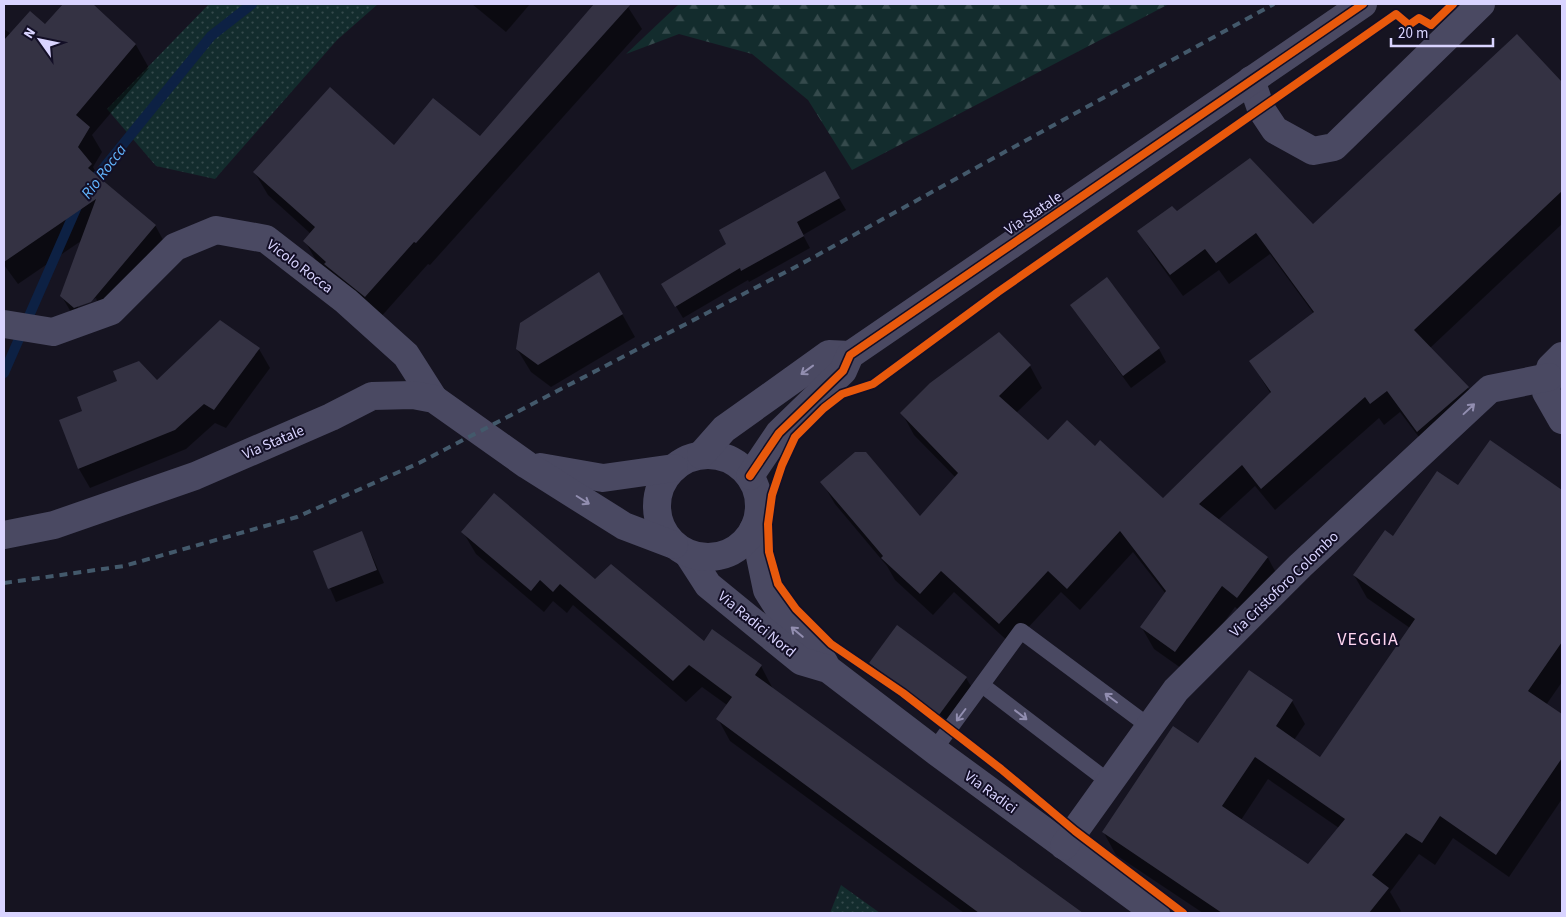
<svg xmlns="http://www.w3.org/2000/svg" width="1566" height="917" viewBox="0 0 1566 917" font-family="'Source Sans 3',sans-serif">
  <defs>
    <pattern id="grass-dots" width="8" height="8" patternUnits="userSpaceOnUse" patternTransform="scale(1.25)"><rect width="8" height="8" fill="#132c2d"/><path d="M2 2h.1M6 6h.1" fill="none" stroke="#354a4c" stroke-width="1.8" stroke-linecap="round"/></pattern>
    <pattern id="forest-firs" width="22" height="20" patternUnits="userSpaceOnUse" patternTransform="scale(1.25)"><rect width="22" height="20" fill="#132c2d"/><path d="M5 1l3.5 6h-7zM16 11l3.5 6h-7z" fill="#354a4c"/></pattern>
  </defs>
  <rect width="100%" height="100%" fill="#161421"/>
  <!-- grass -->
  <g fill="url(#grass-dots)">
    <path d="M209 4H378L337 40 215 179 156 166 107 109Z"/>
    <path d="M841 885 880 913H830Z"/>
  </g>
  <!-- forest -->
  <path fill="url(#forest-firs)" d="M679 4H1169L852 170 808 100 752 54 679 34 626 54Z"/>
  <!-- shadow -->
  <g fill="#0007" fill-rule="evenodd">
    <path d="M65 4H91L136 45 149 68 92 135 102 152 93 167 100 180 155 225 168 249 104 325 75 319 61 295 81 241 18 284 4 265V29L11 34 46 26ZM96 298 97 301 78 308V305Z"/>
    <path d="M472 4H530L506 32Z"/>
    <path d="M595 4H626L642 29 430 265 428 264 379 319 318 264 305 241 311 234 268 195 255 173 394 147 480 138Z"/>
    <path d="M1517 35 1562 84V224L1430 348 1468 388 1481 410 1431 453 1400 412 1384 425 1379 418 1275 510 1255 486 1218 520 1268 558 1280 580 1250 619 1235 607 1188 673 1154 649 1142 628 1166 594 1133 552 1080 610 1061 592 1012 645 954 592 933 615 895 580 887 566 835 504 822 482 920 517 956 478 914 435 902 413 1030 366 1042 388 1016 413 1048 442 1095 447 1163 500 1271 394 1250 361 1314 314 1270 254 1229 284 1219 270 1183 296 1152 253 1139 232 1177 213 1313 226Z"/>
    <path d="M824 173 846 210 803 235 810 248 749 282 748 280 683 318 663 285 728 244Z"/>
    <path d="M599 273 635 337 551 387 531 372 517 349Z"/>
    <path d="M1071 306 1159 349 1166 362 1131 388Z"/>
    <path d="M259 349 270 368 226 428 215 423 186 449 90 488 79 469 61 421 157 382Z"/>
    <path d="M1490 441 1562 492V682L1546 705 1562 716V799L1509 877 1453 838 1435 865 1419 854 1390 892 1401 911 1399 913H1203L1116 855 1104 833 1198 745 1249 672 1292 701 1305 724 1294 740 1320 758 1410 628 1367 598 1354 575 1393 538 1458 487ZM1268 779 1339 828 1308 866 1241 820Z"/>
    <path d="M463 532 595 581 704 643 761 666 773 689 1081 913H964L730 741 718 719 727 705 702 687 686 702 573 605 567 613 553 601 544 612 476 554Z"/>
    <path d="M362 533 384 583 336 602 314 551Z"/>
    <path d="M898 627 966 678 974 691 947 727 878 676 871 663Z"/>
  </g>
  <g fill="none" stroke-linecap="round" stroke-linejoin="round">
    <!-- stream -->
    <g stroke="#0d2144" stroke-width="10">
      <path d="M89 186 211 36 252 4"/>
      <path d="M4 373 79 202"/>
    </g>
  </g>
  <!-- building -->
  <g fill="#343243" fill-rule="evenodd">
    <path d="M63 4H93L136 44 76 115 90 127 78 147 92 164 88 168 156 225 91 302 74 308 60 296 96 199 4 262V40L30 11 45 24Z"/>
    <path d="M594 4H631L416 243 414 242 365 297 324 264 326 262 303 241 315 227 253 172 330 87 394 145 433 98 480 136Z"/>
    <path d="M1517 34 1562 82V191L1414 330 1469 387 1417 432 1387 391 1370 404 1365 397 1261 489 1242 465 1199 504 1268 557 1237 598 1222 586 1175 652 1140 627 1166 591 1120 531 1067 589 1048 571 999 624 941 571 920 594 881 558 883 556 820 482 855 452H866L920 516 958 473 900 413 930 383 999 332 1031 365 999 396 1048 440 1067 420 1095 446 1100 440 1163 498 1271 392 1249 361 1314 312 1256 233 1216 263 1205 249 1170 275 1137 231 1172 206 1177 211 1250 158 1313 224Z"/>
    <path d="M825 171 840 198 797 222 804 236 741 271 740 268 675 307 661 284 726 244 719 230Z"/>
    <path d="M599 272 623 314 538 365 516 349 520 323Z"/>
    <path d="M1107 277 1160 348 1123 376 1070 305Z"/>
    <path d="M220 320 260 348 214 410 204 404 175 430 78 469 59 420 82 411 77 397 117 381 113 371 139 361 157 380Z"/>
    <path d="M1490 440 1562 490V642L1528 691 1562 714V758L1496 855 1440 816 1422 843 1406 833 1372 875 1389 888 1369 913H1222L1102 832 1173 726 1198 743 1249 670 1293 700 1276 726 1320 757 1415 619 1353 575 1385 530 1393 536 1437 471 1458 485ZM1255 757 1345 819 1308 864 1222 806Z"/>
    <path d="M494 493 595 579 611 564 704 641 712 629 762 665 755 675 1083 913H979L716 719 732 697 689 665 673 681 560 584 553 592 540 580 531 591 461 532Z"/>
    <path d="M362 531 377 570 328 589 313 551Z"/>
    <path d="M897 625 967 677 939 715 869 663Z"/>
  </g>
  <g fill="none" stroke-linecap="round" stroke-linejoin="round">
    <!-- service -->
    <g stroke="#4a4962" stroke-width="16">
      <path d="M982 685 1109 782"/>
      <path d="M934 750 1021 631 1150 727"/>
    </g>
    <!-- minor -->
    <g stroke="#4a4962" stroke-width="28">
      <path d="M1251 80 1261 109 1275 130 1313 151 1334 147 1481 4"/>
      <path d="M4 324 53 332 111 311 175 247 216 230 266 239 346 301 406 355 434 399"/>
      <path d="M1562 356 1550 368 1546 392 1562 420"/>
      <path d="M754 528 767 590 789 625 814 646 825 664"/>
      <path d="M688 554 708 585 801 661 828 669 934 750 1156 913"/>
      <path d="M1064 846 1176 690 1300 566 1490 389 1549 377"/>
    </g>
    <!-- tertiary -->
    <g stroke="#4a4962" stroke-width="28">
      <circle cx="708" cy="506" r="51"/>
      <path d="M701 455 724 429 829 354 850 355"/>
      <path d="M540 467 603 478 674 468"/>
      <path d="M750 476 779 433 843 371 850 355 1363 4"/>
      <path d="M4 535 54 525 195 476 331 417 372 396 413 395 434 399 527 465 624 526 674 545"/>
    </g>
    <!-- rail -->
    <path stroke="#43596b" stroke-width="4" stroke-dasharray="8 6" stroke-linecap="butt" d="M4 583 124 566 297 517 419 463 801 264 1274 4"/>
    <defs>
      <g id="cycleway">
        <path d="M750 476 779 433 843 371 850 355 1363 4"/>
        <path d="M1183 913 1075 831 1001 769 903 693 831 644 796 609 778 584 769 552 768 524 772 495 782 465 795 437 824 408 842 394 873 384 998 292 1396 14 1409 25 1419 18 1431 25 1453 4"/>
      </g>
    </defs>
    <!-- cycleway casing -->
    <use href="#cycleway" stroke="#130f26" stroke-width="11"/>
    <!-- cycleway -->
    <use href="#cycleway" stroke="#e8590c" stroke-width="8"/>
  </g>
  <!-- one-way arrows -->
  <defs><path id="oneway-shaft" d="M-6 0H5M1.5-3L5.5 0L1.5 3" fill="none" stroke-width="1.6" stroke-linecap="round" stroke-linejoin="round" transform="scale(1.25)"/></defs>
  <g stroke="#928eb0">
    <use href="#oneway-shaft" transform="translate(807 370) rotate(144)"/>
    <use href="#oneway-shaft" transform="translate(1469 409) rotate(-43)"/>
    <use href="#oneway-shaft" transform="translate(583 500) rotate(32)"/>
    <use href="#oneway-shaft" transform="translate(797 632) rotate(-140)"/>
    <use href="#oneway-shaft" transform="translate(1111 698) rotate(-143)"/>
    <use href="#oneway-shaft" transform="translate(961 715) rotate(127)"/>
    <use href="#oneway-shaft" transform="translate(1021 715) rotate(38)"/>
  </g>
  <g text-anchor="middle" stroke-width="4" stroke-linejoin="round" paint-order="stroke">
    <!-- street labels -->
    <g font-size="15" fill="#d9d4ff" stroke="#130f26">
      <text transform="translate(1033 213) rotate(-34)" y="5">Via Statale</text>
      <text transform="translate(300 266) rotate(37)" y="5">Vicolo Rocca</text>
      <text transform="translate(273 442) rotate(-23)" y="5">Via Statale</text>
      <text transform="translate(1284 584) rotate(-44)" y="5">Via Cristoforo Colombo</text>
      <text transform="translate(757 624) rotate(39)" y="5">Via Radici Nord</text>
      <text transform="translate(991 792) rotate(36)" y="5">Via Radici</text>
    </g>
    <!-- water labels -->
    <g font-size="16" font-style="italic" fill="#62b6ff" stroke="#130f26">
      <text transform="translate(103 171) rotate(-53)" y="6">Rio Rocca</text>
    </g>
    <!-- quarter labels -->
    <g font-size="18" letter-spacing="1" fill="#ffd6f0" stroke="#130f26">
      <text x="1368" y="645">VEGGIA</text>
    </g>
  </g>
  <!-- border -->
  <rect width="1566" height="917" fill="none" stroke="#d9d4ff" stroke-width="10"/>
  <!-- north arrow -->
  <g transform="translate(40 40) rotate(303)" stroke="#130f26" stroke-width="4" paint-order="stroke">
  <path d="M0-4L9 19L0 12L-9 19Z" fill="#d9d4ff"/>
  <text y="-8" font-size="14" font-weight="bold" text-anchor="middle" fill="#d9d4ff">N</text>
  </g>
  <!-- scale -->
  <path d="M1391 38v8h102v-8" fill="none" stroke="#d9d4ff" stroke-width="2.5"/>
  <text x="1398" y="38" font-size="15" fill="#d9d4ff" stroke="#130f26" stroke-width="4" paint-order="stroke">20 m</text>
</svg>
